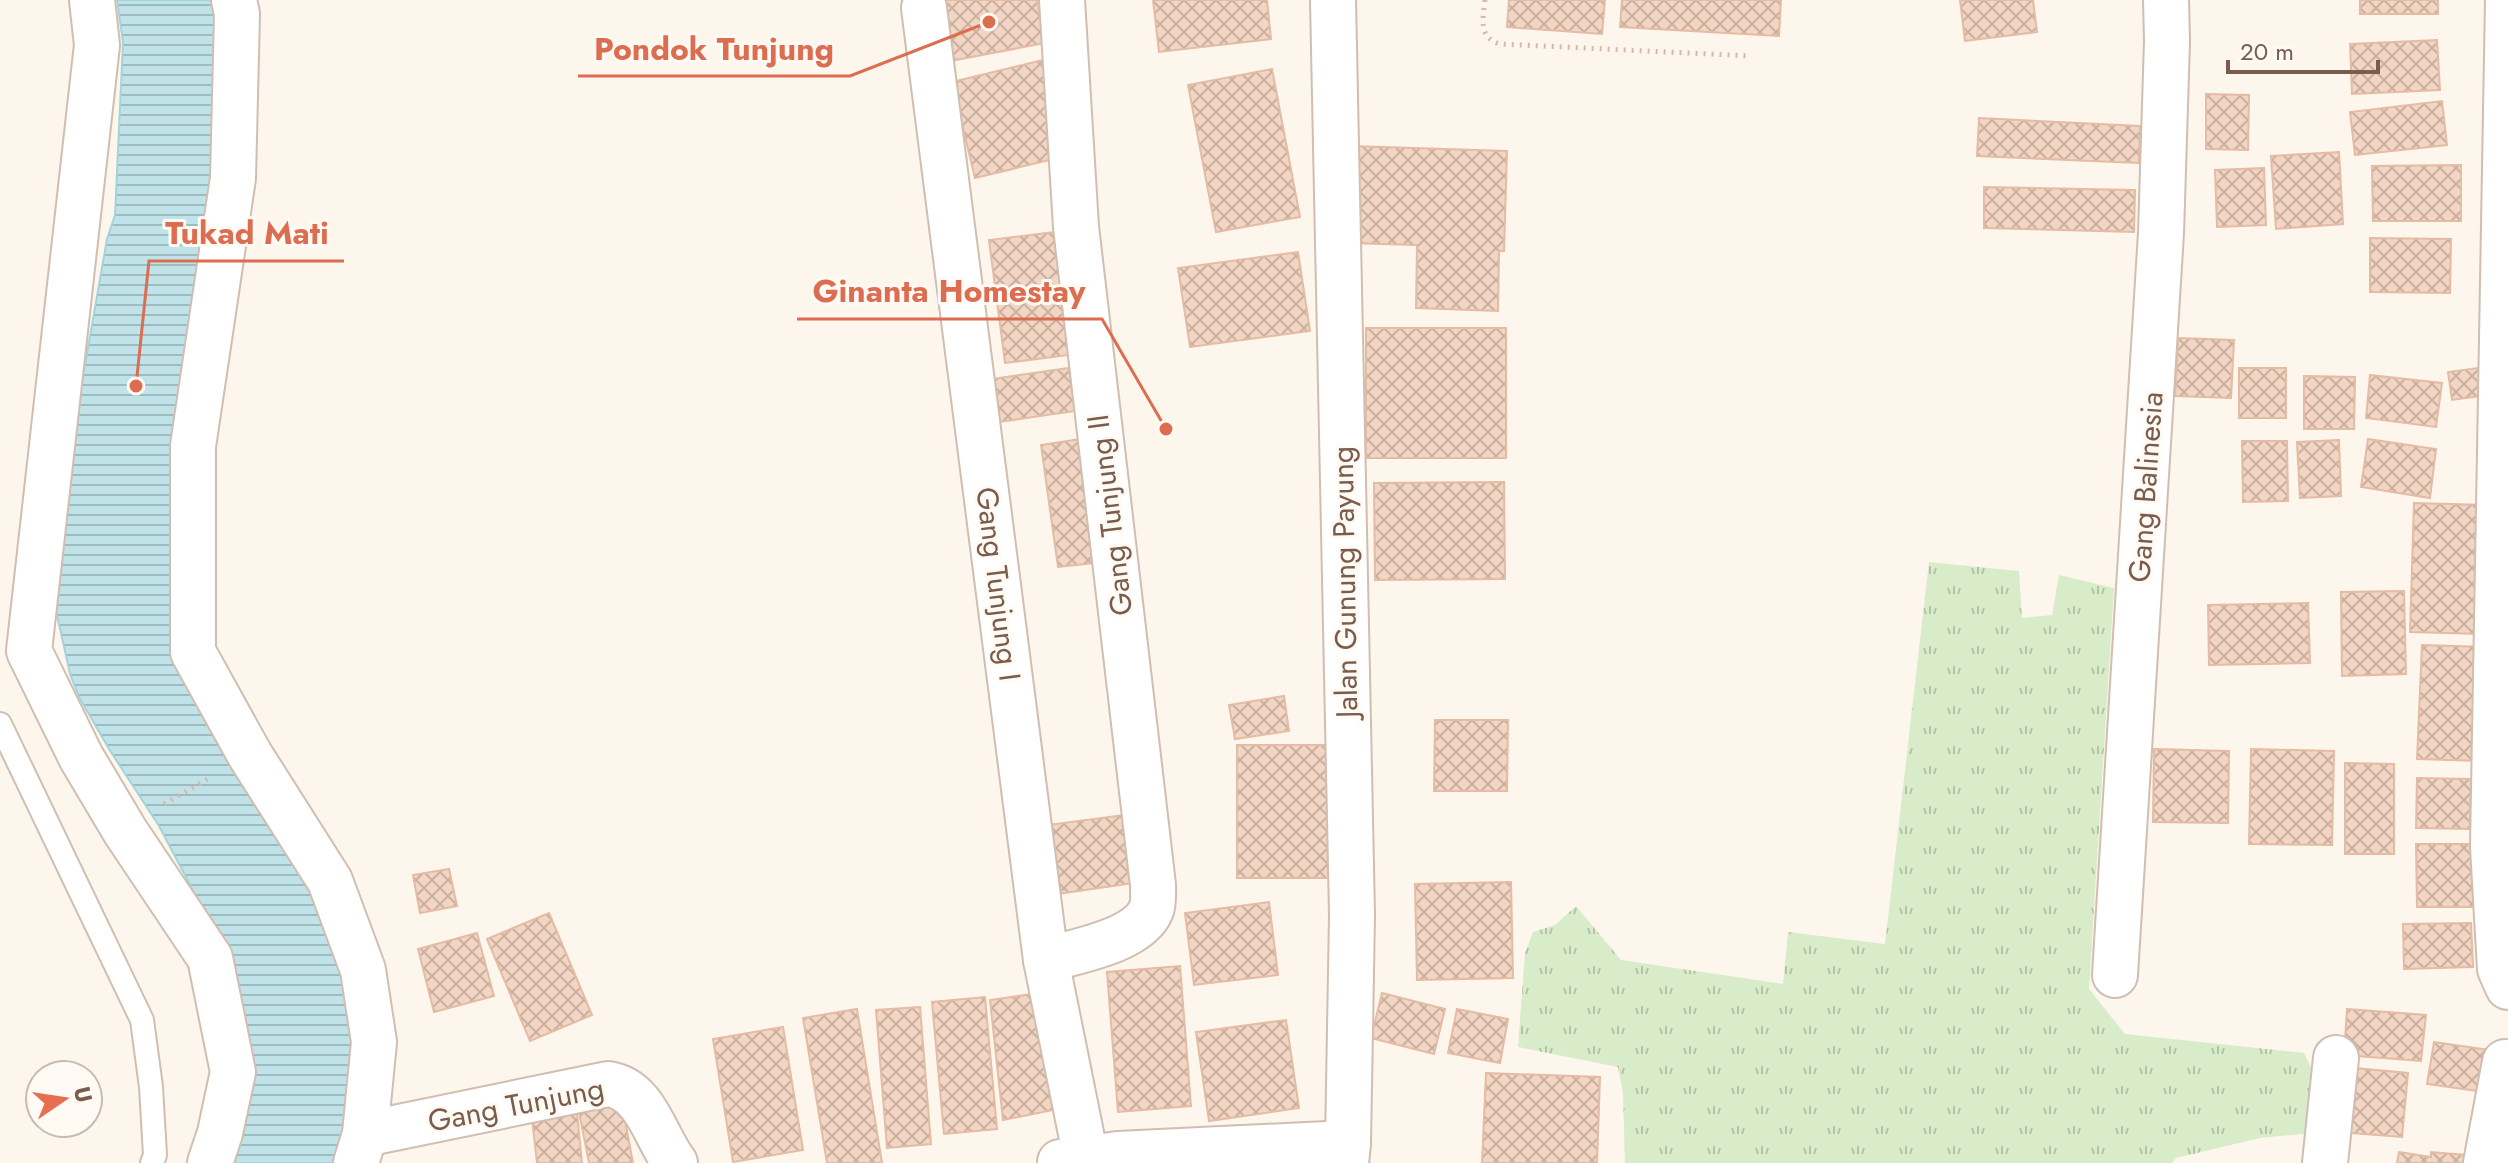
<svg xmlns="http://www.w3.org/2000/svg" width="2508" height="1163" viewBox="0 0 2508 1163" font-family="Jost,sans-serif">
  <defs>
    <pattern id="grass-tufts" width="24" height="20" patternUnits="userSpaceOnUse" patternTransform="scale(2)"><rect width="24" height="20" fill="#d8ecc9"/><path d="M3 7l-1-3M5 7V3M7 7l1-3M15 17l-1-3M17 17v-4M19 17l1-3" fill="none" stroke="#b4c2a5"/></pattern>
    <pattern id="water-rules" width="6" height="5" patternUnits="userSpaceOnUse" patternTransform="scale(2)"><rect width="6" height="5" fill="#bfe3e8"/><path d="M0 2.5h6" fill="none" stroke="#a0bbbe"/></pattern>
    <pattern id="building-cross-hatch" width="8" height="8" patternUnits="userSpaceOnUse" patternTransform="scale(2)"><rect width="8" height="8" fill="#f3d5c3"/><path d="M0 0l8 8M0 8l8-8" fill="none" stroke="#cab0a1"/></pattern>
  </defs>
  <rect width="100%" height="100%" fill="#fdf6ec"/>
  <!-- grass -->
  <path fill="url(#grass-tufts)" d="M1929 562 2019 571 2022 618 2052 615 2059 575 2114 588 2089 989 2125 1034 2304 1053 2317 1080 2313 1133 2260 1138 2176 1158 2172 1163H1625L1623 1093 1618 1067 1518 1047 1525 953 1533 932 1555 925 1576 906 1621 960 1783 984 1788 932 1885 944Z"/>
  <!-- water -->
  <path fill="url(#water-rules)" stroke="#a5d3da" stroke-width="2" d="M117 0H228L230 12 175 529 171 553 170 588 191 687 297 852 352 1000 356 1086 338 1163H226L225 951 159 826 109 749 79 697 70 674 57 615 60 546 75 422 107 239 115 215 123 42Z"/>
  <!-- building -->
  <g fill="url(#building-cross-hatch)" stroke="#e6bba3" stroke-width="2">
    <path d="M933 0H1037L1045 43 945 62Z"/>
    <path d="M1153 0H1267L1271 39 1159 52Z"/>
    <path d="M1509 0H1605L1602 34 1507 27Z"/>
    <path d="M1622 0H1781L1779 36 1620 27Z"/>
    <path d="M1960 0H2033L2037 32 1965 41Z"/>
    <rect x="2360" y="0" width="78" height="14"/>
    <path d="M2437 40 2440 90 2352 94 2350 44Z"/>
    <path d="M1043 60 1066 156 975 178 952 82Z"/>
    <path d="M1272 69 1300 217 1216 232 1188 85Z"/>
    <path d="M2206 94 2249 95 2248 150 2206 149Z"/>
    <path d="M2442 101 2447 145 2355 155 2350 112Z"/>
    <path d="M1979 118 2140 126 2139 163 1977 156Z"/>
    <path d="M1351 146 1507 151 1504 251H1499L1498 311 1416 308 1417 245 1348 243Z"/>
    <path d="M2339 152 2343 224 2276 229 2271 156Z"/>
    <path d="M2461 165V221H2373L2372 166Z"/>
    <path d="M2264 168 2266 225 2217 227 2215 170Z"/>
    <path d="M1984 187 2135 190 2134 232 1984 228Z"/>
    <path d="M1054 232 1069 355 1005 363 989 240Z"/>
    <path d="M2370 238 2451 239 2450 293 2370 292Z"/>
    <path d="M1298 252 1310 331 1190 347 1178 268Z"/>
    <rect x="1366" y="328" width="140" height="130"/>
    <path d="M2178 338 2234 340 2231 398 2175 396Z"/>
    <path d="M2485 367 2489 395 2452 400 2448 372Z"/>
    <path d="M1069 368 1075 411 998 422 992 379Z"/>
    <rect x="2239" y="368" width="47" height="50"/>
    <path d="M2370 375 2442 383 2436 427 2366 418Z"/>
    <path d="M2304 376 2355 377 2354 429H2304Z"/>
    <path d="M1087 438 1104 562 1058 567 1041 445Z"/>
    <path d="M2368 439 2436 449 2430 498 2361 487Z"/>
    <path d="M2339 440 2341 496 2300 498 2297 442Z"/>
    <path d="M2242 441H2287L2288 501 2243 502Z"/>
    <path d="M1504 482 1505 579 1375 580 1374 483Z"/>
    <path d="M2414 503 2486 505 2482 634 2410 632Z"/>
    <path d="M2404 591 2406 674 2342 676 2341 592Z"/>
    <path d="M2308 603 2310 663 2209 665 2208 605Z"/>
    <path d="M2422 645 2485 647 2481 761 2417 759Z"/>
    <path d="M1284 696 1289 731 1235 739 1229 705Z"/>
    <path d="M1435 720H1508L1507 791H1434Z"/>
    <rect x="1237" y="745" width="91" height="133"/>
    <path d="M2154 749 2229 751 2228 823 2153 822Z"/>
    <path d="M2251 749 2334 751 2332 845 2249 844Z"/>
    <path d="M2345 763 2394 764V854H2345Z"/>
    <path d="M2417 778 2471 779 2470 829 2416 828Z"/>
    <path d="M1131 814 1141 882 1050 895 1040 826Z"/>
    <path d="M2416 844H2474L2475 907H2417Z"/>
    <path d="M449 869 457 906 420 913 413 875Z"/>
    <path d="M1511 882 1513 978 1417 980 1415 884Z"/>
    <path d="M1269 902 1278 975 1194 985 1185 913Z"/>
    <path d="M549 913 592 1015 530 1041 487 939Z"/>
    <path d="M2471 923 2473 967 2404 969 2403 924Z"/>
    <path d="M477 933 494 996 434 1012 418 949Z"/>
    <path d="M1180 966 1191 1106 1118 1112 1107 972Z"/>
    <path d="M1047 992 1063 1108 1003 1120 990 1000Z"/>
    <path d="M1382 993 1445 1009 1434 1054 1371 1038Z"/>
    <path d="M985 997 997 1129 944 1134 932 1002Z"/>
    <path d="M920 1007 931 1144 887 1148 876 1010Z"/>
    <path d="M857 1009 882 1163H827L803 1018Z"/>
    <path d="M1457 1009 1508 1019 1500 1063 1448 1053Z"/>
    <path d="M2347 1009 2426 1015 2421 1061 2344 1055Z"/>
    <path d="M1286 1020 1299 1108 1209 1121 1196 1032Z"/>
    <path d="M783 1027 803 1150 733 1162 713 1039Z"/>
    <path d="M2434 1042 2497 1051 2492 1093 2427 1084Z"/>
    <path d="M2344 1067 2408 1073 2402 1137 2339 1132Z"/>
    <path d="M1486 1073 1600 1077 1597 1163H1482Z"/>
    <path d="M621 1099 633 1163H589L578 1107Z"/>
    <path d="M577 1113 582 1163H537L532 1118Z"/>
    <path d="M2399 1152 2431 1157V1152L2478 1156 2477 1163H2397Z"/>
  </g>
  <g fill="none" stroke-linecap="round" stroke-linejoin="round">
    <defs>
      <path id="service" d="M0 724 142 1020 151 1087 155 1155 152 1163"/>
      <g id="minor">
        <path d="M92 0 97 45 29 651 81 757 125 831 210 958 233 1072 220 1133 210 1163"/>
        <path d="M234 0 237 14 233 178 193 446V652L250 755 330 881 363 970 374 1042 365 1134 356 1163"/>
        <path d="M1333 0 1352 915 1348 1143 1346 1163"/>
        <path d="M2508 0 2493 847 2500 969 2508 987"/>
        <path d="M924 8 1046 960 1086 1158"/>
        <path d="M1046 960C1076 951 1138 941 1151 910 1154 903 1153 893 1153 885L1076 227 1062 0"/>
        <path d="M2115 975 2161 233 2167 41 2166 0"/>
        <path d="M365 1134 608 1084C646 1089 655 1137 675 1163"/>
        <path d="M1060 1162 1118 1154 1348 1143"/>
        <path d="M2325 1163 2336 1058"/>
        <path d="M2486 1163 2505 1062"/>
      </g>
    </defs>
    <!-- service casing -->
    <use href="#service" stroke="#d1beb0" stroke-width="26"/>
    <!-- minor casing -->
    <use href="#minor" stroke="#d1beb0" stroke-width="48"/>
    <!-- path -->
    <g stroke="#d9b8a5" stroke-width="5" stroke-dasharray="2 6" stroke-linecap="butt">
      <path d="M1485 0C1483 18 1478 38 1500 44L1751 56"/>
      <path d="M164 804 211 777"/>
    </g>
    <!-- service -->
    <use href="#service" stroke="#fff" stroke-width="22"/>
    <!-- minor -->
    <use href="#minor" stroke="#fff" stroke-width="44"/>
  </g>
  <g text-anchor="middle" stroke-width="6" stroke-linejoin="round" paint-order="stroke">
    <!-- street labels -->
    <g font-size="30" fill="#7a5c4d" stroke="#fffaf3">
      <text transform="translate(2146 487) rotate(-86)" y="10">Gang Balinesia</text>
      <text transform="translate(1110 515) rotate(-97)" y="10">Gang Tunjung II</text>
      <text transform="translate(1345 582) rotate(-91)" y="10">Jalan Gunung Payung</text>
      <text transform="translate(998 584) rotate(83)" y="10">Gang Tunjung I</text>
      <text transform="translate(516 1105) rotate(-11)" y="10">Gang Tunjung</text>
    </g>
  </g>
  <!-- callouts -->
  <path fill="none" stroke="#dc6d51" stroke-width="3" d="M989 22L850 76H578M136 386L149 261H344M1166 429L1102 319H797"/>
  <g fill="#dc6d51" stroke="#fffaf3" stroke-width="3">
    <circle cx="989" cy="22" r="8"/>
    <circle cx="136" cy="386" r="8"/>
    <circle cx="1166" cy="429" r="8"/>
  </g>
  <g font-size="32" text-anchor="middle" font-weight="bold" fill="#dc6d51" stroke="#fffaf3" stroke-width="6" stroke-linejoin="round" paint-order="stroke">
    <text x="714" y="60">Pondok Tunjung</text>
    <text x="247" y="244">Tukad Mati</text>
    <text x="949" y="302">Ginanta Homestay</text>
  </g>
  <!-- north arrow -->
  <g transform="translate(64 1099) rotate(77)"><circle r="38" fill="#fffaf3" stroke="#cabbb1" stroke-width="2"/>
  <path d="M0-6L14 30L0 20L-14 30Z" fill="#e76f51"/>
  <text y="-12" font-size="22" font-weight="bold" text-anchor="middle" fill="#7a5c4d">U</text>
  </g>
  <!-- scale -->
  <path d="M2228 60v12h150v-12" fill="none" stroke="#7a5c4d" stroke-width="4"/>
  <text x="2240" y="60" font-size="24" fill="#7a5c4d" stroke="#fffaf3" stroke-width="6" paint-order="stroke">20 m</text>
</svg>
